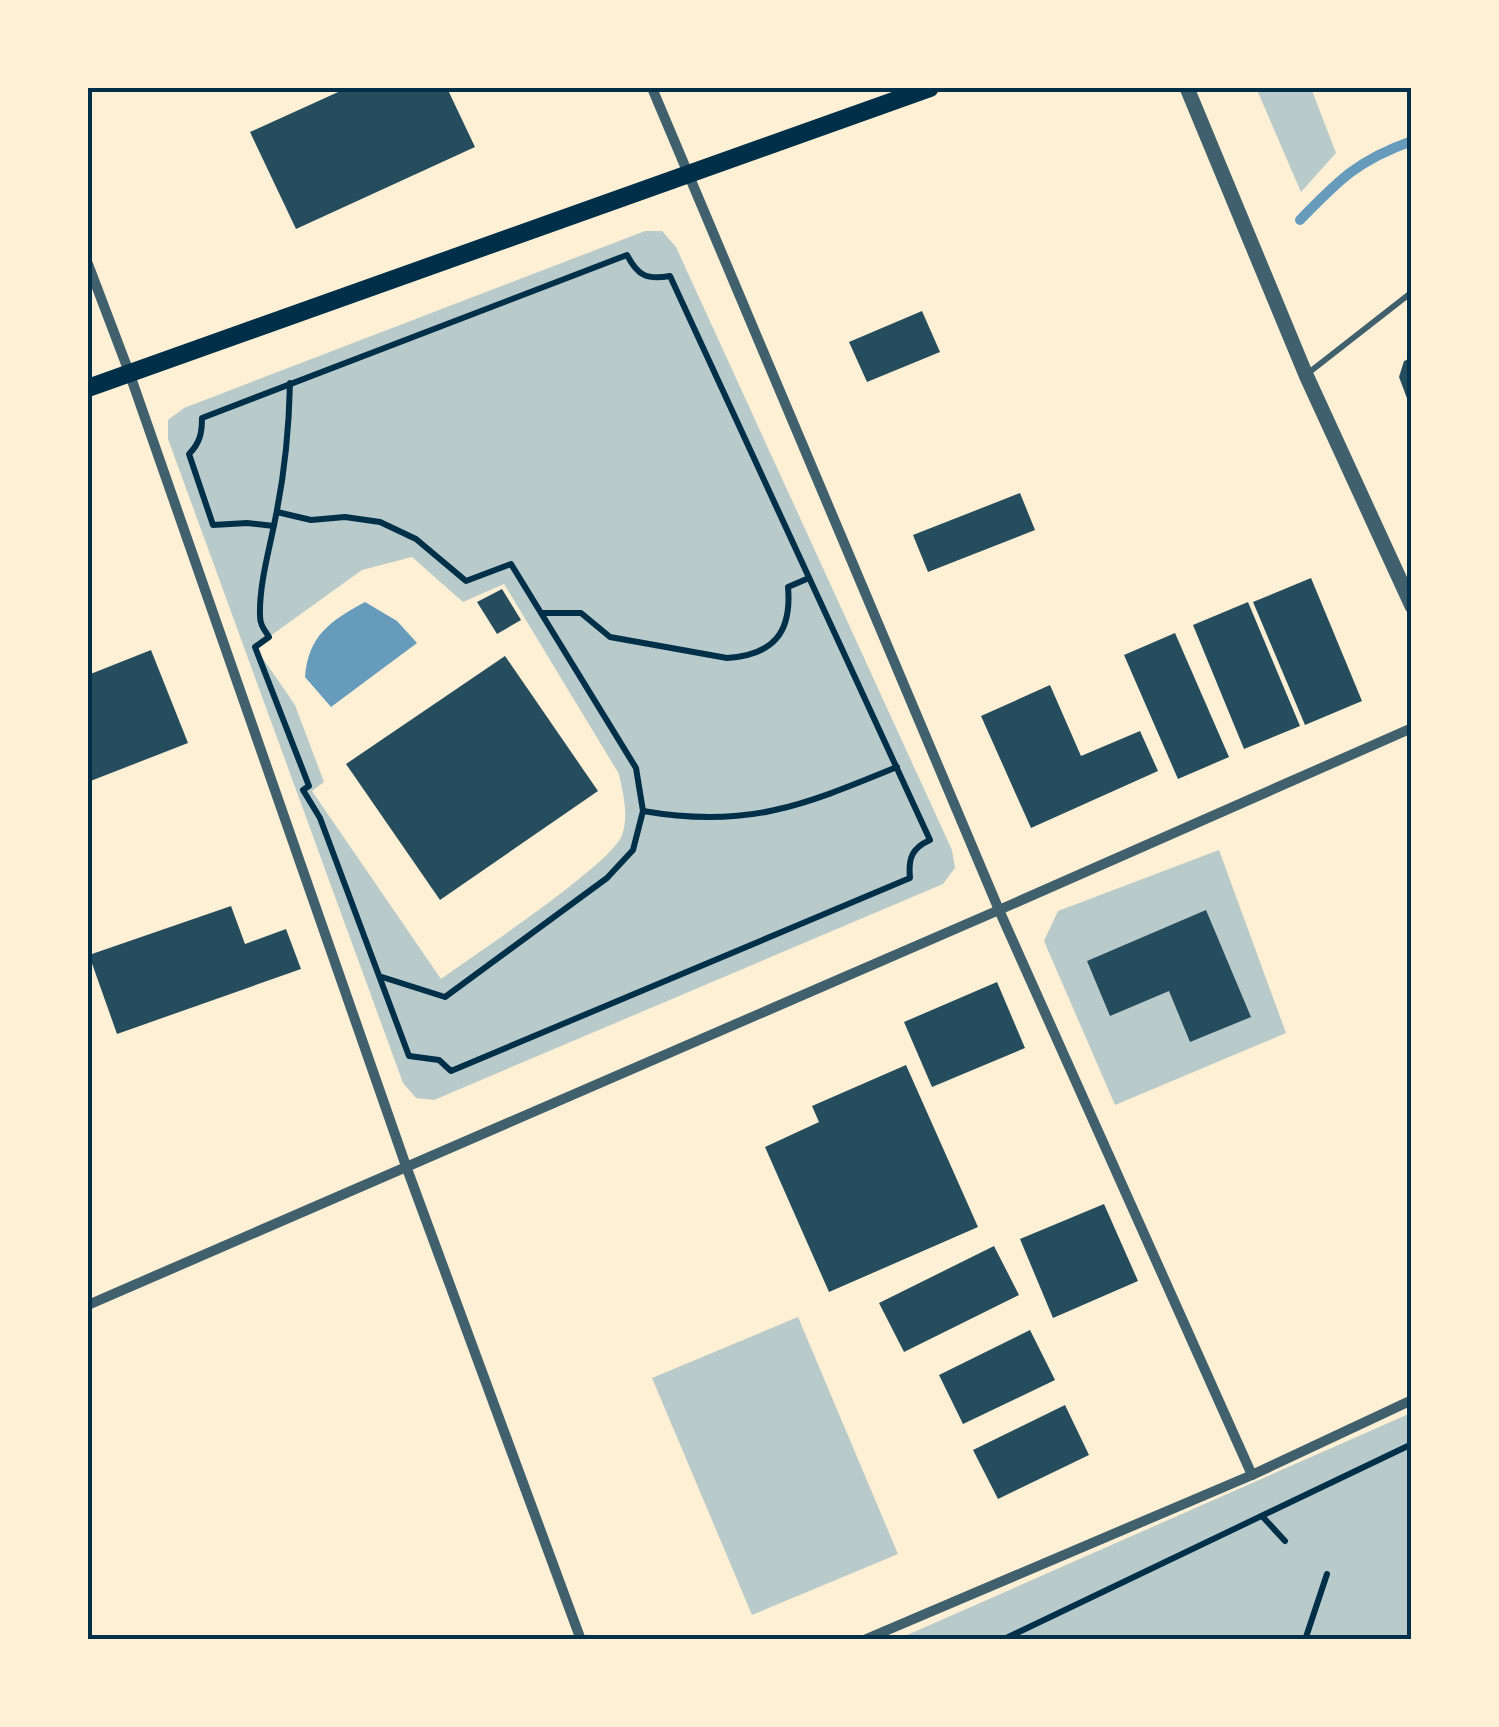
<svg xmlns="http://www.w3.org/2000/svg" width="1499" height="1727" viewBox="0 0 1499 1727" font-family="Manrope,sans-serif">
  <rect width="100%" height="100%" fill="#fdf0d5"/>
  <!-- green -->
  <g fill="#b9caca" fill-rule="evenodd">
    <path d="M1264 88H1311L1336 153 1301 192 1257 90Z"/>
    <path d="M645 231H662L676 247 952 850 955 868 943 884 434 1100 416 1098 403 1083 168 439V420L184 408ZM412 557 463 602 504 584 619 774C623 794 629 815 622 835 613 863 473 956 441 979L312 791 324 782 295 705 255 647 362 570Z"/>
    <path d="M1219 850 1286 1033 1115 1105 1044 941 1058 911Z"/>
    <path d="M798 1317 898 1554 752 1615 652 1378Z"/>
    <path d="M1411 1413V1639H898Z"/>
  </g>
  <!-- water -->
  <path fill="#669bbc" d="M365 602 397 621 417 643 331 707 305 677C308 636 330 621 365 602Z"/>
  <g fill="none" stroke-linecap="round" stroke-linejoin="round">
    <!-- stream -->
    <path stroke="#669bbc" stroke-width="10" d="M1300 220C1339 180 1358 160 1412 141"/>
  </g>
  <!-- building -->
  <g fill="#264d5e">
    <path d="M347 88H447L475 147 296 229 250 132Z"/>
    <path d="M922 311 940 352 867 382 849 342Z"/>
    <path d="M1412 358V409H1411L1399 377 1404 361Z"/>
    <path d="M1020 493 1035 530 928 572 913 535Z"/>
    <path d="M1311 578 1362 701 1305 725 1253 602Z"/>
    <path d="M502 589 521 620 497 634 477 602Z"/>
    <path d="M1248 602 1300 726 1244 749 1193 625Z"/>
    <path d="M1175 633 1229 757 1178 779 1124 655Z"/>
    <path d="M151 650 188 743 88 782V675Z"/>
    <path d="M505 656 598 791 440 900 346 764Z"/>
    <path d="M1050 685 1081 756 1140 731 1158 771 1031 828 981 716Z"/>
    <path d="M231 906 245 944 286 929 301 969 117 1034 89 955Z"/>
    <path d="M1206 910 1251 1017 1190 1042 1169 991 1110 1016 1087 961Z"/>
    <path d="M997 982 1025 1048 932 1087 904 1022Z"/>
    <path d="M906 1065 978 1227 829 1292 765 1147 819 1122 812 1106Z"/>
    <path d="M1104 1204 1138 1281 1053 1318 1020 1239Z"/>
    <path d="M994 1246 1019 1295 904 1352 879 1303Z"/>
    <path d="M1030 1330 1055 1380 963 1424 939 1375Z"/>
    <path d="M1065 1405 1089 1455 998 1499 973 1450Z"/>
  </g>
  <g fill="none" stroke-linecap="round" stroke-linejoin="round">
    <!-- path -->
    <g stroke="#003049" stroke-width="6">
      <path d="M277 512 311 520 345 517 380 522 416 539 466 581 511 564 636 768 643 811 633 850 607 878 445 997 382 977"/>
      <path d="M274 526 247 523 213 525 189 454C200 443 202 433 202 418L627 255C638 276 647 280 670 276L930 840C912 848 908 858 910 878L451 1071 439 1060 409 1056 320 818 303 790 309 786 255 647 269 637C264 629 260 625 260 616 259 583 270 548 276 515 285 471 289 428 290 383"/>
      <path d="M542 613H581L610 637 727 658C773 655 792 633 788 587L809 578"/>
      <path d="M643 811C747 829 802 806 897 767"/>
      <path d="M1262 1516 1285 1541"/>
      <path d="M1002 1640 1412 1444"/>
      <path d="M1305 1640 1327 1574"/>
    </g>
    <!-- service -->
    <path stroke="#3f606c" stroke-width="6" d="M1307 374 1412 292"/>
    <!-- minor -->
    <g stroke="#3f606c" stroke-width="10">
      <path d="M652 88 999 910 1252 1475"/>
      <path d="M88 264 129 372 406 1166 581 1640"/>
      <path d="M88 1305 999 910 1412 728"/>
      <path d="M864 1640 1252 1475 1412 1400"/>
    </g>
    <!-- tertiary -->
    <path stroke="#3f606c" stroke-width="15" d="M1187 88 1306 375 1412 606"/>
    <!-- secondary -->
    <path stroke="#003049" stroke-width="18" d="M88 388 930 88"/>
  </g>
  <!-- border -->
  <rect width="1499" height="1727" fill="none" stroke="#fdf0d5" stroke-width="180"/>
  <rect x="90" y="90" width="1319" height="1547" fill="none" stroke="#003049" stroke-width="4"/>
</svg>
